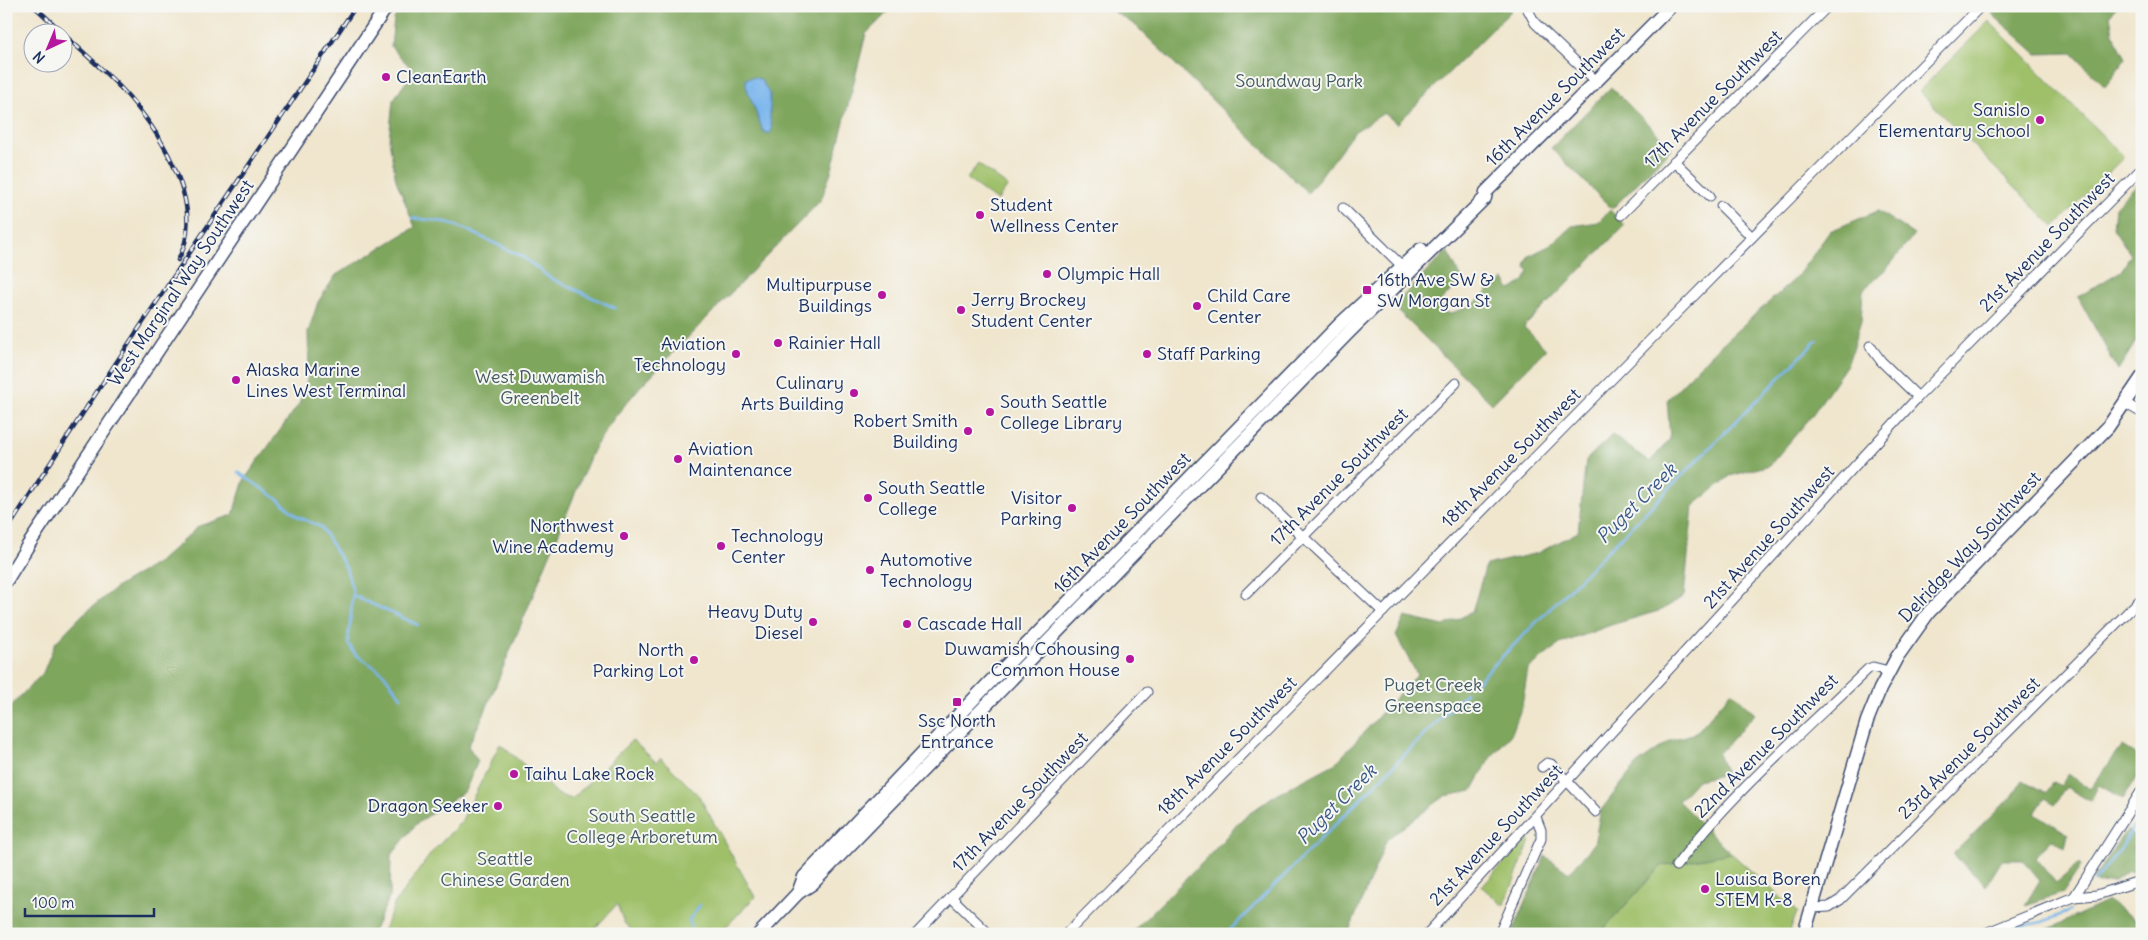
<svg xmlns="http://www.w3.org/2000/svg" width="2148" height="940" viewBox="0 0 2148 940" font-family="Delius,sans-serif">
  <rect width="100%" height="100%" fill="#f6f6f2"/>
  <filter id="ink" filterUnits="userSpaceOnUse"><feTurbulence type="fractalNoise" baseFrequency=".02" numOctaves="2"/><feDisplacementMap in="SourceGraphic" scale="10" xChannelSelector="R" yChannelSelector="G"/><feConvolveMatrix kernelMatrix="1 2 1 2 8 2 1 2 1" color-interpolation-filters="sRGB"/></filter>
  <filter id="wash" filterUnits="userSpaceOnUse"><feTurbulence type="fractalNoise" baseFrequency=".0096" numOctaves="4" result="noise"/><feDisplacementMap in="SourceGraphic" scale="20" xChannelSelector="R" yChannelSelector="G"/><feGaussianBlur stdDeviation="1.12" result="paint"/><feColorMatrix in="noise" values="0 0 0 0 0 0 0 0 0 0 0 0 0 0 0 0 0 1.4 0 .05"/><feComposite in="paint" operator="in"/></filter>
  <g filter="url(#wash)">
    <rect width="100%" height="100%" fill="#f0e6ce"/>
    <!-- green -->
    <g fill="#9fc069" stroke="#5d7864">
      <path d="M1989 21 2124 157 2054 227 1919 91Z"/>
      <path d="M978 164 1008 186 997 201 967 179Z"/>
      <path d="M632 740 656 762 661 758 699 796 755 897 719 934H636L624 923 617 904 590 934H382L395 903 432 852 461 822 500 744 559 795 572 799Z"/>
      <path d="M1527 836 1530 841 1504 906 1482 887Z"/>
      <path d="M1731 853 1797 912 1789 934H1599L1661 866Z"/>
    </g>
    <!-- forest -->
    <g fill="#7fa65d" stroke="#4d6a5e">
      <path d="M402 6H894L866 34 832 169 821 200 639 388 614 418 593 450 484 714 468 746 478 761 465 791 416 824 391 856 390 896 372 934H6V711L43 673 55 643 82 615 117 587 160 561 199 526 233 515 244 480 299 404 309 373 308 332 318 302 336 275 415 227 396 180 389 140 393 100 414 71 391 47 394 19Z"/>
      <path d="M1105 6H1506L1511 11 1397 124 1384 113 1354 132 1308 193 1135 25Z"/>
      <path d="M2000 6H2117L2110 15 2113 34 2126 58 2105 87 2072 53 2037 54 1992 14Z"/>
      <path d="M1611 87 1672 148 1612 209 1551 148Z"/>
      <path d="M2142 179V244L2139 247 2138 276 2142 281V332L2118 370 2078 297 2121 271 2131 255 2113 228 2115 207Z"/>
      <path d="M1610 210 1625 225 1524 327 1546 349 1492 404 1393 306 1447 251 1462 279 1439 303 1449 314 1473 305 1491 287 1504 280 1511 290 1524 281 1529 271 1525 266 1529 256 1551 245 1572 226 1598 222Z"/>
      <path d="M1878 211 1914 235 1890 265 1863 290 1861 321 1848 363 1810 418 1770 465 1730 476 1693 506 1684 596 1662 610 1611 625 1560 644 1528 669 1522 706 1512 733 1489 760 1472 791 1445 796 1387 839 1348 934H1233L1227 928 1218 934H1130L1207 858 1242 819 1272 797 1336 763 1417 674 1396 636 1405 617 1444 626 1472 612 1486 565 1538 553 1578 532 1586 460 1612 435 1650 462 1670 439 1667 400 1714 351 1796 278 1830 231Z"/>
      <path d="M1732 691 1755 714 1718 754 1726 774 1697 780 1678 801 1731 853 1661 866 1599 934H1512L1545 856 1569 873 1594 844 1601 810 1637 764 1670 741 1696 733Z"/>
      <path d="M2122 746 2142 759V768L2123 799 2099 785 2090 801 2066 787 2055 804 2045 798 2035 813 2068 834 2065 848 2052 839 2035 858 2056 883 2079 864 2081 866 2063 893 2025 905 2040 880 2023 860H2002L1986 886 1953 854 2014 794 2023 780 2046 793 2054 782 2061 786 2068 774 2090 789Z"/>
      <path d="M2127 830 2138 838 2133 851 2142 857V873L2128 871 2114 882 2098 884 2093 880Z"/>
      <path d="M2108 901 2142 924V934H2038Z"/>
    </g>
    <!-- water -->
    <path fill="#7ab6ec" stroke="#4a72a5" d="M754 77 761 80 770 95V119L772 130 769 134 763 131 746 86V79Z"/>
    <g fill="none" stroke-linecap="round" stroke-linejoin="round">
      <!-- stream -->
      <g stroke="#7ab6ec" stroke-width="2.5">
        <path d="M412 218 446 222 465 229 523 257 550 278 615 308"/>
        <path d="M238 472 279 500 297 516 321 527 346 568 353 592 348 643 355 654 383 673 401 697"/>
        <path d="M354 596 418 625"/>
        <path d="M1474 685 1817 340"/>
        <path d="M2094 882 2120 850 2142 812"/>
        <path d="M691 926 689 920 700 905"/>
        <path d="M2002 930 2042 922 2070 911"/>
        <path d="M1226 934 1466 693"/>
      </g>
    </g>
  </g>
  <g filter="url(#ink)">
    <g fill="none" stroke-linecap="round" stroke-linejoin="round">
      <defs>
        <g id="street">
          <path d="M1526 6 1535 23 1596 81"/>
          <path d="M1674 161 1710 196"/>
          <path d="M1721 206 1752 237"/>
          <path d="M1343 208 1405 269"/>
          <path d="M1621 215 1828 6"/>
          <path d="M1870 346 1881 361 1918 397"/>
          <path d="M2125 403 2142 413"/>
          <path d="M1261 497 1383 612"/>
          <path d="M1246 594 1456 383"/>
          <path d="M1542 767 1547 763 1551 764 1596 812"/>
          <path d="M1676 866C1730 795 1804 731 1868 669L1873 667 1889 671"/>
          <path d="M951 897 989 934"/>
          <path d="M2074 897 2097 895 2142 880"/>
          <path d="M1812 908 1829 907 1840 900 2142 598"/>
          <path d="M916 934 1147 692"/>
          <path d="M1066 934 1668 322 1981 6"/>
          <path d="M1427 934 1918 397 2142 168"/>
          <path d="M1499 934 1541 839V830L1536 817"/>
          <path d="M1983 934 2074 897 2142 790"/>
        </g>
        <g id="secondary">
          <path d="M6 581 27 547 387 6"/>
          <path d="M798 893 804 877 990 682 1340 324 1421 249"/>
          <path d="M759 934 798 893 812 884 1349 332 1485 198 1486 192 1671 6"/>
          <path d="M1804 934 1867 721 1880 689 1897 657 1929 612 2108 427 2142 377"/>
        </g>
      </defs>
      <!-- street casing -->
      <use href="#street" stroke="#3b4a6f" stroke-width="11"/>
      <!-- secondary casing -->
      <use href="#secondary" stroke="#3b4a6f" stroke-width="15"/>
      <!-- street -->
      <use href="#street" stroke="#fff" stroke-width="9"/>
      <!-- secondary -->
      <use href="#secondary" stroke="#fff" stroke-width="12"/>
      <defs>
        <g id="rail">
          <path d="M34 6 62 32"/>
          <path d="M62 33C85 54 109 74 129 97 163 137 207 208 178 260"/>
          <path d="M6 532C119 354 239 181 356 6"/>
        </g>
      </defs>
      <!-- rail casing -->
      <use href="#rail" stroke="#1b2f5e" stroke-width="4.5"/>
      <!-- rail -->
      <use href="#rail" stroke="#f6f6f2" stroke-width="2.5" stroke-dasharray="8" stroke-linecap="butt"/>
    </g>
  </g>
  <!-- markers -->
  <g fill="#b5179e" stroke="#f6f6f2" stroke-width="2">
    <circle cx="386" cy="77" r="5"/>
    <circle cx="2040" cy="120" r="5"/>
    <circle cx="980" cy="215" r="5"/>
    <circle cx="1047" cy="274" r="5"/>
    <rect x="1362" y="285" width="10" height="10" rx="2.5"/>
    <circle cx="882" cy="295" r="5"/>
    <circle cx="1197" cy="306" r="5"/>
    <circle cx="961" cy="310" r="5"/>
    <circle cx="778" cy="343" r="5"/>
    <circle cx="736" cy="354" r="5"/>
    <circle cx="1147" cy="354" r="5"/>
    <circle cx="236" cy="380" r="5"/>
    <circle cx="854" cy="393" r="5"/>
    <circle cx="990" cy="412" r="5"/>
    <circle cx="968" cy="431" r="5"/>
    <circle cx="678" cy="459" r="5"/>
    <circle cx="868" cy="498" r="5"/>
    <circle cx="1072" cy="508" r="5"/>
    <circle cx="624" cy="536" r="5"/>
    <circle cx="721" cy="546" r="5"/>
    <circle cx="870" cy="570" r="5"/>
    <circle cx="813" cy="622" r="5"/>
    <circle cx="907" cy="624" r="5"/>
    <circle cx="1130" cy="659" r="5"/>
    <circle cx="694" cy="660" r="5"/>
    <rect x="952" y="697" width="10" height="10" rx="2.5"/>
    <circle cx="514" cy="774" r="5"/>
    <circle cx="498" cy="806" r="5"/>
    <circle cx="1705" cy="889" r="5"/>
  </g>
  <g text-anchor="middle" stroke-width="4" stroke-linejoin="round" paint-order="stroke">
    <!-- poi labels -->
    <g font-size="18" fill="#1b2f5e" stroke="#f6f6f2" text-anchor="start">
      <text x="396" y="83">CleanEarth</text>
      <text x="2030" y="116" text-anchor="end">Sanislo<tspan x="2030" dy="21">Elementary School</tspan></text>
      <text x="990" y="211">Student<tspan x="990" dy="21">Wellness Center</tspan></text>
      <text x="1057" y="280">Olympic Hall</text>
      <text x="1377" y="286">16th Ave SW &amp;<tspan x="1377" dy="21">SW Morgan St</tspan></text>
      <text x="872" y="291" text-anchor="end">Multipurpuse<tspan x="872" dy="21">Buildings</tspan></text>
      <text x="1207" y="302">Child Care<tspan x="1207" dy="21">Center</tspan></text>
      <text x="971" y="306">Jerry Brockey<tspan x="971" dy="21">Student Center</tspan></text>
      <text x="788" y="349">Rainier Hall</text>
      <text x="726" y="350" text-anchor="end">Aviation<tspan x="726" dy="21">Technology</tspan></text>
      <text x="1157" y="360">Staff Parking</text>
      <text x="246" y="376">Alaska Marine<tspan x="246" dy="21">Lines West Terminal</tspan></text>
      <text x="844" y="389" text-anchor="end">Culinary<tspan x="844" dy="21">Arts Building</tspan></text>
      <text x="1000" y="408">South Seattle<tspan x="1000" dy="21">College Library</tspan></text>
      <text x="958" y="427" text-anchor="end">Robert Smith<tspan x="958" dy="21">Building</tspan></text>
      <text x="688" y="455">Aviation<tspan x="688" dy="21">Maintenance</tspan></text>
      <text x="878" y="494">South Seattle<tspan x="878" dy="21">College</tspan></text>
      <text x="1062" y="504" text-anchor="end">Visitor<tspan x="1062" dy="21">Parking</tspan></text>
      <text x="614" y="532" text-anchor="end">Northwest<tspan x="614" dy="21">Wine Academy</tspan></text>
      <text x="731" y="542">Technology<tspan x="731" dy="21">Center</tspan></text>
      <text x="880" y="566">Automotive<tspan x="880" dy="21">Technology</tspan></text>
      <text x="803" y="618" text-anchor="end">Heavy Duty<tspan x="803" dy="21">Diesel</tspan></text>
      <text x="917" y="630">Cascade Hall</text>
      <text x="1120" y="655" text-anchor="end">Duwamish Cohousing<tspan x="1120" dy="21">Common House</tspan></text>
      <text x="684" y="656" text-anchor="end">North<tspan x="684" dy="21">Parking Lot</tspan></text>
      <text x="957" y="727" text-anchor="middle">Ssc North<tspan x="957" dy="21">Entrance</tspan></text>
      <text x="524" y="780">Taihu Lake Rock</text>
      <text x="488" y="812" text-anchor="end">Dragon Seeker</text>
      <text x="1715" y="885">Louisa Boren<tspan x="1715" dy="21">STEM K-8</tspan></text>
    </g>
    <!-- park labels -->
    <g font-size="18" fill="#435a61" stroke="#f6f6f2">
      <text x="1299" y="87">Soundway Park</text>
      <text x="540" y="383">West Duwamish<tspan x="540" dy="21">Greenbelt</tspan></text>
      <text x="1433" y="691">Puget Creek<tspan x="1433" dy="21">Greenspace</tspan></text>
      <text x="642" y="822">South Seattle<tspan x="642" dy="21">College Arboretum</tspan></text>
      <text x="505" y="865">Seattle<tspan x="505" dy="21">Chinese Garden</tspan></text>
    </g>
    <!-- street labels -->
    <g font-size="18" fill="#1b2f5e" stroke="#f6f6f2">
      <text transform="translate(1555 97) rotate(-45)" y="6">16th Avenue Southwest</text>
      <text transform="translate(1713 99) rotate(-45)" y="6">17th Avenue Southwest</text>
      <text transform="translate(2047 242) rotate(-46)" y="6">21st Avenue Southwest</text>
      <text transform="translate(181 283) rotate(-56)" y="6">West Marginal Way Southwest</text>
      <text transform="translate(1511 458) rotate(-45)" y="6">18th Avenue Southwest</text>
      <text transform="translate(1339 477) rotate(-45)" y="6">17th Avenue Southwest</text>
      <text transform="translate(1122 523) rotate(-46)" y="6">16th Avenue Southwest</text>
      <text transform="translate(1769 537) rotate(-48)" y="6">21st Avenue Southwest</text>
      <text transform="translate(1970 547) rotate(-47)" y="6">Delridge Way Southwest</text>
      <text transform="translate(1227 746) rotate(-45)" y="6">18th Avenue Southwest</text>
      <text transform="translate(1766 746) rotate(-45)" y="6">22nd Avenue Southwest</text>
      <text transform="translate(1969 748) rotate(-45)" y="6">23rd Avenue Southwest</text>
      <text transform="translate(1020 802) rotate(-46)" y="6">17th Avenue Southwest</text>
      <text transform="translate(1496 835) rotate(-47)" y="6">21st Avenue Southwest</text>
    </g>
    <!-- water labels -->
    <g font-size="19" font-style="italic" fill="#385889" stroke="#f6f6f2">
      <text transform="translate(1636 503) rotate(-45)" y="7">Puget Creek</text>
      <text transform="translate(1336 804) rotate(-45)" y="7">Puget Creek</text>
    </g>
  </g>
  <!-- margin -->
  <rect width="2148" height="940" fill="none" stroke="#f6f6f2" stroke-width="25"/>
  <!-- north arrow -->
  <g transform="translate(48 48) rotate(224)"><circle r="24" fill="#f6f6f2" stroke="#9ea6b7"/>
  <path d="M0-4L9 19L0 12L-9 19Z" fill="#b5179e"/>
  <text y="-8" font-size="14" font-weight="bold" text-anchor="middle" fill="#1b2f5e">N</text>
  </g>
  <!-- scale -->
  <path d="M25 908v8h129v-8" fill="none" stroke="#1b2f5e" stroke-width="2.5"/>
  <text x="32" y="908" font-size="15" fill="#1b2f5e" stroke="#f6f6f2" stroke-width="4" paint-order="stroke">100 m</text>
</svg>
